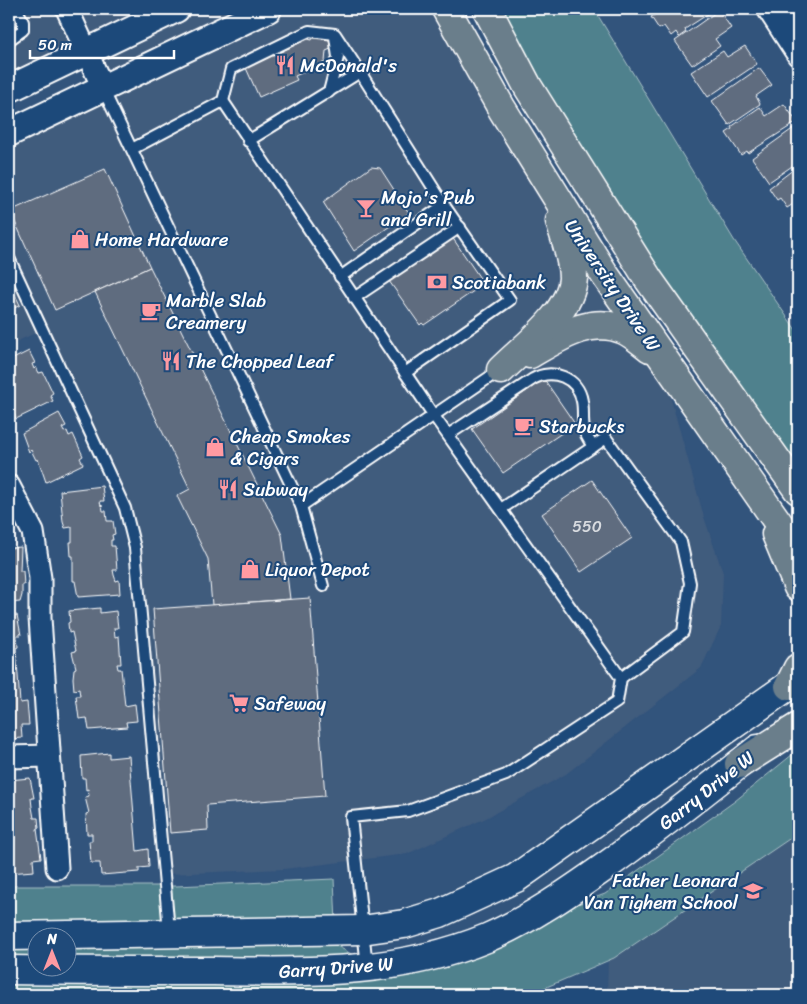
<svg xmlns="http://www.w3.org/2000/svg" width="807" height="1004" viewBox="0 0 807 1004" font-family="Sriracha,sans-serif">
  <rect width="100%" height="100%" fill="#32547c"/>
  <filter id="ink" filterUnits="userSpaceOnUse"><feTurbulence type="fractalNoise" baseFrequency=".02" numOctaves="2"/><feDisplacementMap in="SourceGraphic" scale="10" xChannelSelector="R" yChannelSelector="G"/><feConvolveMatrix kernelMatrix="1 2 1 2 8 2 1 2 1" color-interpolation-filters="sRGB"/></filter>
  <g filter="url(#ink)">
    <!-- built -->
    <g fill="#405b7d">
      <path d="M9 9H446L658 353 704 517 723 573 721 626 701 668 566 774 486 818 407 854 284 869 168 874 135 548 125 508 42 330 9 345V133L101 89 87 51 9 89Z"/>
      <path d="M798 831V995H607L608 959Z"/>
    </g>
    <!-- green -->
    <g fill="#50818d" stroke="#a8c0c6" fill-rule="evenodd">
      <path d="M490 9H594L734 240 798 333V488Z"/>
      <path d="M798 750V833L614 958 528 995H9V886H176L334 879 337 946 371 965 488 937 605 894 735 801ZM38 936H68V966H38Z"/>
    </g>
    <!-- building -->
    <g fill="#5f6c7f" stroke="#fff">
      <path d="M664 9H716L685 29 686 32 679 37 676 32 671 36 664 26 659 29 651 17Z"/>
      <path d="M719 10 731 28 715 39 720 46 692 65 675 41Z"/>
      <path d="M9 11 18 31 9 36Z"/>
      <path d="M315 34 330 39 333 48 326 51 325 62 295 76 297 80 259 97 246 68 308 39 312 40Z"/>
      <path d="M745 46 757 64 708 97 691 72 723 51 727 57Z"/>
      <path d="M759 68 772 85 756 96 760 104 729 125 712 101Z"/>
      <path d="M784 104 797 122 748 153 747 151 741 155 726 133 732 129 731 127 760 107 766 116Z"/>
      <path d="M798 125V152L795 154 798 162 769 182 752 158Z"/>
      <path d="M798 166V201L787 208 780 198 777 200 769 188Z"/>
      <path d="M371 167 380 168 409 213 354 251 323 202Z"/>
      <path d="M105 169 150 267 55 310 10 211Z"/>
      <path d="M452 237 484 284 424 325 422 323 420 325 389 281Z"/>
      <path d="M150 267 282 535 290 599 212 605 208 559 177 496 190 489 95 292Z"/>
      <path d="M9 282 20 305 9 311Z"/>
      <path d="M29 351 35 363 32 364 34 369 36 367 39 373 43 372 53 393 50 395 53 401 16 419 9 399V361Z"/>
      <path d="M544 379 575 424 503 473 472 429Z"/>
      <path d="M59 413 66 426 62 428 64 432 67 431 69 436 73 434 83 456 80 458 83 464 46 482 38 459 36 460 31 450 29 452 22 433Z"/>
      <path d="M592 480 632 538 581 572 542 514Z"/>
      <path d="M102 486 104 501H100L101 506 102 505 103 511H106L107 521H113L115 534 112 535 113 540H111V546H115L117 570H113L114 575 116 581 119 580 120 594 78 597 75 581H73V556H71L70 542H72V527L65 528 63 522 60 491Z"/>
      <path d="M21 547 20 571H23L24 585H22V595L20 602 9 603V548Z"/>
      <path d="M310 598 325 796 207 805 208 830 170 833 153 609Z"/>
      <path d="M100 608V613L116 611 118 628H114L115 637 119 636 121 664H117L118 669H121L125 706 135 704 137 721 126 722 127 727 89 730 87 718 79 719 76 696H80L79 689 74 690 73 678 74 669 76 668 72 652 76 651 72 632 69 633 68 623 70 622 69 611Z"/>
      <path d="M17 615 21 635H17L18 647 16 648 20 703 27 702 29 725H21L22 738 9 739V616Z"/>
      <path d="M109 753V758L129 756 137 851 148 849 149 867 139 868V872L101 875 100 863H91L89 841H92V834H87L86 814 89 813 85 797 89 796 88 789 86 790 85 778H82L81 756Z"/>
      <path d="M30 778 34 798H31L32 807 34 818H38L39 828 37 829 41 858 33 859 34 871 9 873V780Z"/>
    </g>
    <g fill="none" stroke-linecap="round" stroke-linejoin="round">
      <defs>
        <g id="service">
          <path d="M9 40 23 30V22L17 9"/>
          <path d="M103 89 301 506 323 586"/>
          <path d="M329 92 338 57 335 37"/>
          <path d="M223 101 434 416 621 678 617 702 506 775 408 811 351 817 367 967"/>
          <path d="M248 141 360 72 446 208 510 300 405 373"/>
          <path d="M132 149 223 101 231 69 309 31 335 34 360 72"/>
          <path d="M9 258 125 508 135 548 169 931"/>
          <path d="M340 277 444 205"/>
          <path d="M354 298 460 227"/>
          <path d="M448 435 533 379C552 368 578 377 582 401 584 410 582 420 584 429 585 435 590 441 593 447"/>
          <path d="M301 506 500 370"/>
          <path d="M501 509 606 438 681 542 690 583 683 632 621 678"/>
        </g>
        <g id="minor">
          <path d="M67 9 103 88"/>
          <path d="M768 9 798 55"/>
          <path d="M784 33 798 15"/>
          <path d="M9 486 33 532 40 578V618L57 868"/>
          <path d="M9 757 49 756"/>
        </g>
        <g id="tertiary">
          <path d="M9 89 176 9"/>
          <path d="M9 133 268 9"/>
        </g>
        <g id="secondary">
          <path d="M9 936 362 930 404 924 440 913 516 878 798 679"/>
          <path d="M9 970C77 971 145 971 213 971 308 972 397 975 487 938 529 920 568 893 606 866 658 829 708 789 758 749"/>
        </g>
        <g id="primary">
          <path d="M446 9 502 109 605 275 798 551"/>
          <path d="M487 9 528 87 649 280 798 490"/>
          <path d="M530 354C558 338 591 315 624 330 633 334 642 342 650 348"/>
          <path d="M501 370C525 346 571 313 573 278 573 259 565 239 560 221"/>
          <path d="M776 534 798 587"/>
          <path d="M789 686 798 668"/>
          <path d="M739 764 798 727"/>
        </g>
      </defs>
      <!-- service casing -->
      <use href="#service" stroke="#fff" stroke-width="14"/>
      <!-- minor casing -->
      <use href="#minor" stroke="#fff" stroke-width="25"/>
      <!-- tertiary casing -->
      <use href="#tertiary" stroke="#fff" stroke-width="30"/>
      <!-- secondary casing -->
      <use href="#secondary" stroke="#fff" stroke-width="31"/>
      <!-- primary casing -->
      <use href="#primary" stroke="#fff" stroke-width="31"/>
      <!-- service -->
      <use href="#service" stroke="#1f4a7a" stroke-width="10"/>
      <!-- minor -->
      <use href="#minor" stroke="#1f4a7a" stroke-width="21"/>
      <!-- tertiary -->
      <use href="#tertiary" stroke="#1f4a7a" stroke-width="26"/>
      <!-- secondary -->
      <use href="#secondary" stroke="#1f4a7a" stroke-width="28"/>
      <!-- primary -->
      <use href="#primary" stroke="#6b7e8b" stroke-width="28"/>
    </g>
  </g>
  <!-- icons -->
  <defs>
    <symbol id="restaurant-bare" viewBox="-9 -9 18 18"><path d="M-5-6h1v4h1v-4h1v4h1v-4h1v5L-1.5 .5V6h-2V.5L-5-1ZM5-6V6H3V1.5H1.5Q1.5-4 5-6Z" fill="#ff9aa2" stroke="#1f4a7a" stroke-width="2.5" paint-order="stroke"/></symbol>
    <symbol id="bar-bare" viewBox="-9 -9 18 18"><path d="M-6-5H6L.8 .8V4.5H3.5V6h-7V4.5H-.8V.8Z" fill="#ff9aa2" stroke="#1f4a7a" stroke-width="2.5" paint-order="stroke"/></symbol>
    <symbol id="shop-bare" viewBox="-9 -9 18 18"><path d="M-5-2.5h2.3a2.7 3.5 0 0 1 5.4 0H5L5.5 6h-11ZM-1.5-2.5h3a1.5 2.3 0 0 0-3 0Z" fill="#ff9aa2" stroke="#1f4a7a" stroke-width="2.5" paint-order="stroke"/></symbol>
    <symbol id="bank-bare" viewBox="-9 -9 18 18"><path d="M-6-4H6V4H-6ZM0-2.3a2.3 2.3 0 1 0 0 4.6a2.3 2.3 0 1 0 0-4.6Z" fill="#ff9aa2" stroke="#1f4a7a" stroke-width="2.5" paint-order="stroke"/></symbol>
    <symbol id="cafe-bare" viewBox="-9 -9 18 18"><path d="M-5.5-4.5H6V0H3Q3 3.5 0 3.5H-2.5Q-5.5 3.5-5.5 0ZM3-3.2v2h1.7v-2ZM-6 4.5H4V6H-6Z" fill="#ff9aa2" stroke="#1f4a7a" stroke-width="2.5" paint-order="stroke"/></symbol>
    <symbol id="supermarket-bare" viewBox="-9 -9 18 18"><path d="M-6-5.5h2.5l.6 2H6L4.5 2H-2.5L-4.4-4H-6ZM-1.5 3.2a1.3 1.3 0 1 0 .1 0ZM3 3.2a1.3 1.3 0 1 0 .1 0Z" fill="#ff9aa2" stroke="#1f4a7a" stroke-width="2.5" paint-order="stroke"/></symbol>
    <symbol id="school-bare" viewBox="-9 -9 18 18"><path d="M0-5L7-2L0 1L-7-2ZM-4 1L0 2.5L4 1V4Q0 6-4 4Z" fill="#ff9aa2" stroke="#1f4a7a" stroke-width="2.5" paint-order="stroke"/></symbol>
  </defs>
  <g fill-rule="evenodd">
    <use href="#restaurant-bare" x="271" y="51" width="28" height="28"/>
    <use href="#bar-bare" x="352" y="194" width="28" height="28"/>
    <use href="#shop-bare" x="66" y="225" width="28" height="28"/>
    <use href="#bank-bare" x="423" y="268" width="28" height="28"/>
    <use href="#cafe-bare" x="137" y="297" width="28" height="28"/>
    <use href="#restaurant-bare" x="157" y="347" width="28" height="28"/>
    <use href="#cafe-bare" x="510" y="412" width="28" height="28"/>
    <use href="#shop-bare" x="201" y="433" width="28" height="28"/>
    <use href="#restaurant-bare" x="214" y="475" width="28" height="28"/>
    <use href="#shop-bare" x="236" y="555" width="28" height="28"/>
    <use href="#supermarket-bare" x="225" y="689" width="28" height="28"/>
    <use href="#school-bare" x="739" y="877" width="28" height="28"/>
  </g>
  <g text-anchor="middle" stroke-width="4" stroke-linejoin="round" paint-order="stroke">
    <!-- number labels -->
    <g font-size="16" fill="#d7dadf">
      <text x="587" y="532">550</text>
    </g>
    <!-- poi labels -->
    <g font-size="19" fill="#fff" stroke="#1f4a7a" text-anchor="start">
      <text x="300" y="72">McDonald's</text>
      <text x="381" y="204">Mojo's Pub<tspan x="381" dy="22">and Grill</tspan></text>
      <text x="95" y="246">Home Hardware</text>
      <text x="452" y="289">Scotiabank</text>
      <text x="166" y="307">Marble Slab<tspan x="166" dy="22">Creamery</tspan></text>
      <text x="186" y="368">The Chopped Leaf</text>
      <text x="539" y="433">Starbucks</text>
      <text x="230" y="443">Cheap Smokes<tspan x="230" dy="22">&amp; Cigars</tspan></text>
      <text x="243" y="496">Subway</text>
      <text x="265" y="576">Liquor Depot</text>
      <text x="254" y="710">Safeway</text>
      <text x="738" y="887" text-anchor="end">Father Leonard<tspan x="738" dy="22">Van Tighem School</tspan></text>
    </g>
    <!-- street labels -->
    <g font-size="19" fill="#fff" stroke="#1f4a7a">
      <text transform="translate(613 285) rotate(56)" y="7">University Drive W</text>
      <text transform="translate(706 790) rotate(-38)" y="7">Garry Drive W</text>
      <text transform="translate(336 967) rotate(-4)" y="7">Garry Drive W</text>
    </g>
  </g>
  <!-- margin -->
  <rect width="807" height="1004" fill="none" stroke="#1f4a7a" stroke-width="30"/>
  <rect x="15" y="15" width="777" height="974" fill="none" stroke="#fff" stroke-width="2" filter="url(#ink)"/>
  <!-- north arrow -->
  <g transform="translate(52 952)"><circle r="24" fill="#1f4a7a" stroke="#7992af"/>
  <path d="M0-4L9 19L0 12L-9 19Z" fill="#ff9aa2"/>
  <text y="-8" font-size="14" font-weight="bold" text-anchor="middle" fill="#ffffff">N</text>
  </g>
  <!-- scale -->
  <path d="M30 50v8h144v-8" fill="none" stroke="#ffffff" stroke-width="2.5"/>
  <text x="38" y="50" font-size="15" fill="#ffffff" stroke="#1f4a7a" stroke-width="4" paint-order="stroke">50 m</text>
</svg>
